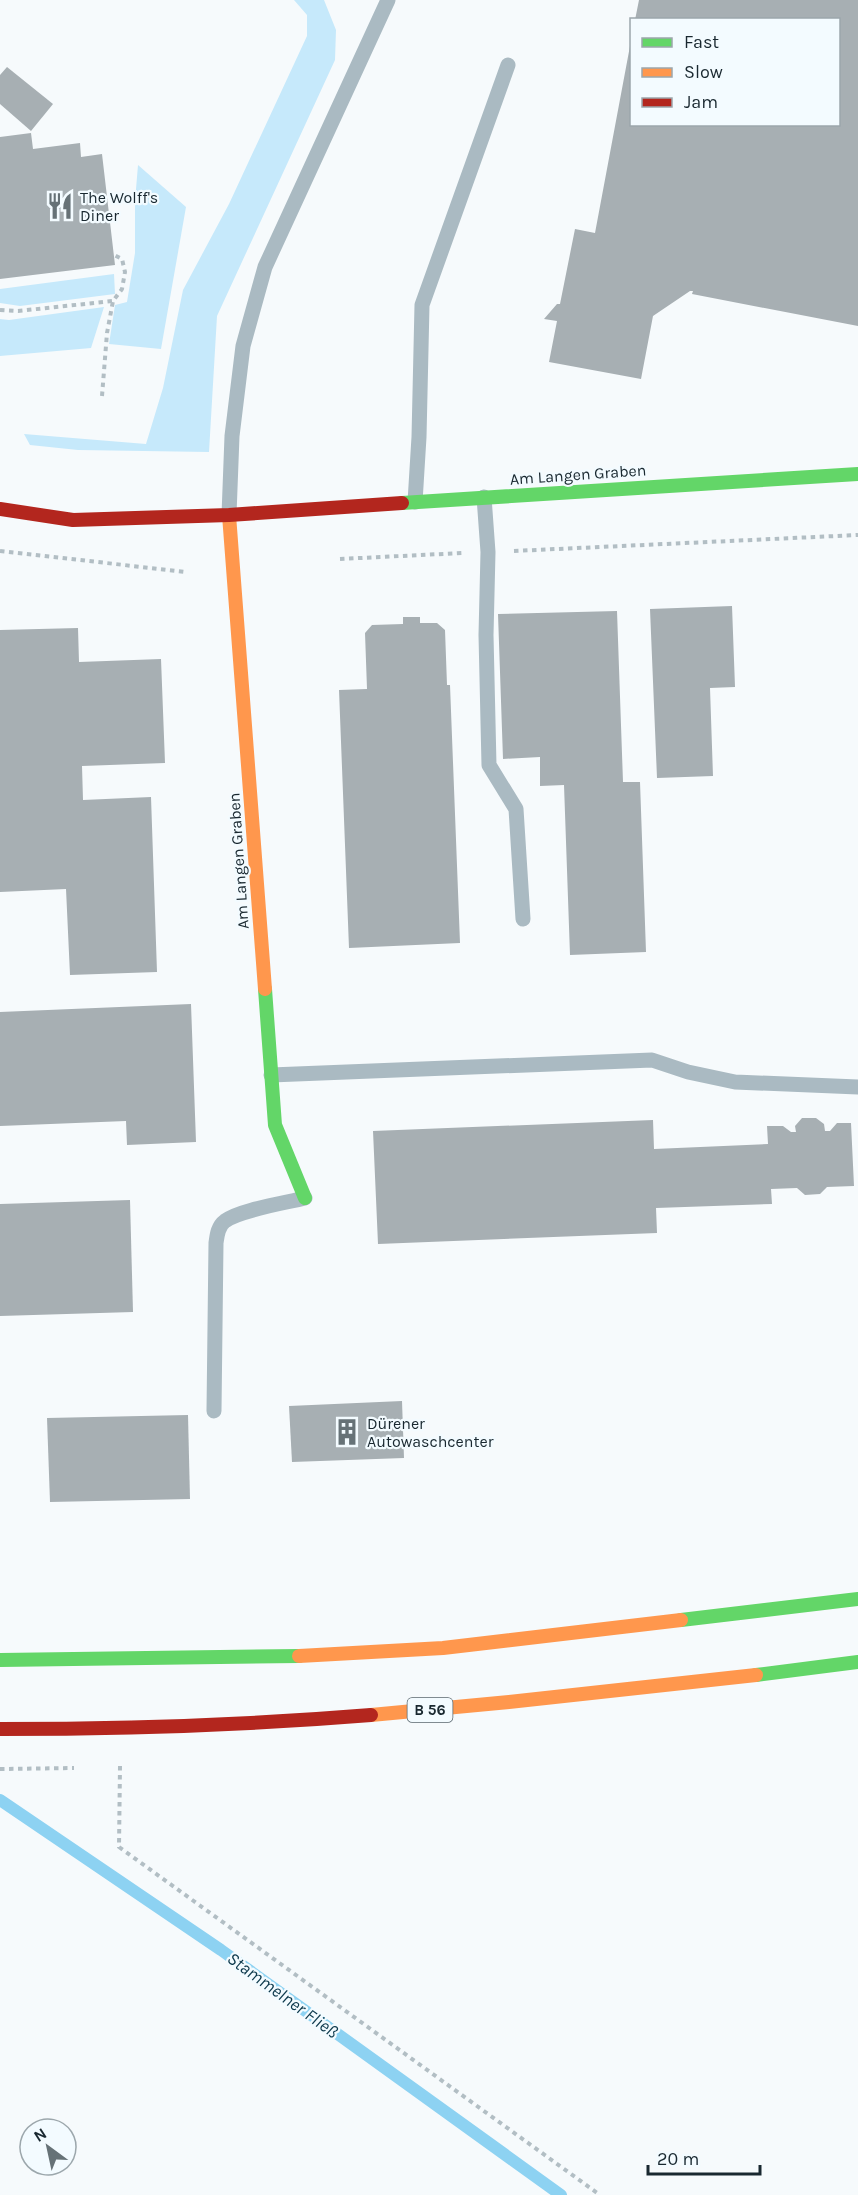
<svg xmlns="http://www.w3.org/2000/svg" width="858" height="2195" viewBox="0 0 858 2195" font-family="Karla,sans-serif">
  <rect width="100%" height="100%" fill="#f6fafc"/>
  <!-- green -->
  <g fill="#c6e9fb">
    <path d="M294 0H324L336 30 335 60 217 316 209 452 78 450 30 445 24 434 146 444 163 388 183 290 229 204 307 36V15Z"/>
    <path d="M138 165 186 207 161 349 109 344 115 305 127 302 135 253V201Z"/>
    <path d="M114 274 115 294 20 306 0 303V289Z"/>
    <path d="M104 307 91 348 0 356V319L9 320Z"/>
  </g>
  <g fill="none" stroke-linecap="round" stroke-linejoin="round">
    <!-- stream -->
    <path stroke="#8dd2f2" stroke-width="12" d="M0 1800 221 1950 561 2195"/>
  </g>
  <!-- building -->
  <g fill="#a7afb3">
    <path d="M639 0H858V326L692 294 693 291H690L653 316 641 379 549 362 557 321 544 319 557 304H560L575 229 595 233 630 46 632 124H838V20H635Z"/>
    <path d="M7 67 53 104 31 131 0 104V75Z"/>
    <path d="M31 133 33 149 80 143 81 157 102 154 115 265 0 279V137Z"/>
    <path d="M732 606 735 687 710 688 713 776 657 778 650 609Z"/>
    <path d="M617 611 623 782H640L646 952 570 955 564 785 540 786V757L503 759 498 614Z"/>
    <path d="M403 617H420V623H437L445 630 447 685H450L460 943 349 948 339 690 367 689 365 633 372 625 403 624Z"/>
    <path d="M78 628 79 662 161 659 165 763 82 766 83 800 151 797 157 972 70 975 66 889 0 892V630Z"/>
    <path d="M191 1004 196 1142 127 1145 126 1121 0 1126V1012Z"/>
    <path d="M802 1118H816L824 1124 825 1131H830L837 1123H851L854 1186 827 1187 820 1194 805 1195 797 1188 771 1189 772 1204 656 1208 657 1233 378 1244 373 1131 653 1120 654 1149 768 1144 767 1126H783L791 1132H796L795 1126Z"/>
    <path d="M130 1200 133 1312 0 1316V1204Z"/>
    <path d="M402 1401 404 1458 292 1462 289 1406Z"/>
    <path d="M188 1415 190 1499 50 1502 47 1418Z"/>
  </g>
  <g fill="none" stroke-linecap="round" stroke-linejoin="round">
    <!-- path -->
    <g stroke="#b2bec4" stroke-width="4" stroke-dasharray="4.5 4.5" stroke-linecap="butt">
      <path d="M0 310 18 311 113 301"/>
      <path d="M102 396 107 333 113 301 122 289 125 272 122 259 114 255"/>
      <path d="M0 551 186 572"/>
      <path d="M514 551 858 535"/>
      <path d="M340 559 462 553"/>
      <path d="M120 1766 119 1847 600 2195"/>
      <path d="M0 1769 74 1768"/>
    </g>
    <!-- lane -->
    <g stroke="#aabac2" stroke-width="15">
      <path d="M484 497 488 552 486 635 489 765 516 809 523 919"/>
      <path d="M415 502 419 437 422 305 508 65"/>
      <path d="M229 515 232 436 243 346 265 267 388 0"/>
      <path d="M271 1075 652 1060 688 1072 735 1082 858 1087"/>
      <path d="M214 1411 216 1243C217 1235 218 1226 225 1221 239 1210 285 1203 305 1198"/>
    </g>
    <!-- fast -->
    <g stroke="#63d668" stroke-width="14">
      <path d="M402 503 858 474"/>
      <path d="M265 989 275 1125 305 1198"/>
      <path d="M681 1620 858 1599"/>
      <path d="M0 1660 299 1656"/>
      <path d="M756 1675 858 1662"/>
    </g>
    <!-- slow -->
    <g stroke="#ff974d" stroke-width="14">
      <path d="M229 515 265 989"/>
      <path d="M299 1656 443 1648 681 1620"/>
      <path d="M371 1715 509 1702 756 1675"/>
    </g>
    <!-- jam -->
    <g stroke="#b3261e" stroke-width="14">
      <path d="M0 509 73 520 229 515 402 503"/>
      <path d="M0 1729C124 1729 248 1725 371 1715"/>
    </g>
  </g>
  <!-- icons -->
  <defs>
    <symbol id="restaurant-bare" viewBox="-9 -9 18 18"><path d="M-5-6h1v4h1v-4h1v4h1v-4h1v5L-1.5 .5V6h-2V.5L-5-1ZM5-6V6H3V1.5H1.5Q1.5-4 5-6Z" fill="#667277" stroke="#f3fbff" stroke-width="2.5" paint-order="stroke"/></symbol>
    <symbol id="building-bare" viewBox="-9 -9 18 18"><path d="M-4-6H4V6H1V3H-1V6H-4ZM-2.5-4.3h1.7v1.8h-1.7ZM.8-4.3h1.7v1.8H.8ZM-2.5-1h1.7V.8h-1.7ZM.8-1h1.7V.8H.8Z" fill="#667277" stroke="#f3fbff" stroke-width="2.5" paint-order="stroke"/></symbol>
  </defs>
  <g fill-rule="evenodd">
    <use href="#restaurant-bare" x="41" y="187" width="38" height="38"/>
    <use href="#building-bare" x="328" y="1413" width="38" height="38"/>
  </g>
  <g text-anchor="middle" stroke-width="4.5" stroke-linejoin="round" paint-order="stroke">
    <!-- shield labels -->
    <rect fill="#f3fbff" stroke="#5a676e" stroke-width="1.5" x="407.5" y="1698" width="45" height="24" rx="4.5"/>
    <g font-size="15" font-weight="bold" fill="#192830">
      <text x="430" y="1715">B 56</text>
    </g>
    <!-- poi labels -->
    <g font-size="16" fill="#192830" stroke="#f3fbff" text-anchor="start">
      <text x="80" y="203">The Wolff's<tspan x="80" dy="18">Diner</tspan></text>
      <text x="367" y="1429">Dürener<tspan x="367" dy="18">Autowaschcenter</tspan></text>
    </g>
    <!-- street labels -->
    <g font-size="16" fill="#192830" stroke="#f3fbff">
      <text transform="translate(578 474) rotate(-4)" y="6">Am Langen Graben</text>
      <text transform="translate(238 861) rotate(-94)" y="6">Am Langen Graben</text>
    </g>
    <!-- water labels -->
    <g font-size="18" font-style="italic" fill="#0c384b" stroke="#f3fbff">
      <text transform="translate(283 1995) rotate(36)" y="6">Stammelner Fließ</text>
    </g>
  </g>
  <!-- legend -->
  <rect x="630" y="18" width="210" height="108" fill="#f3fbff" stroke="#9ca7ac" stroke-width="1.5"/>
  <rect x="642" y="38" width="30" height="9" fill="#63d668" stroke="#9ca7ac" stroke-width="1.5"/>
  <text x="684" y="48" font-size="18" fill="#192830">Fast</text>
  <rect x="642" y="68" width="30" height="9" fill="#ff974d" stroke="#9ca7ac" stroke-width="1.5"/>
  <text x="684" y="78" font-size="18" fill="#192830">Slow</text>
  <rect x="642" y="98" width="30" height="9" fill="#b3261e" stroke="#9ca7ac" stroke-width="1.5"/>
  <text x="684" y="108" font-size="18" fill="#192830">Jam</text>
  <!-- north arrow -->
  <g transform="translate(48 2147) rotate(327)"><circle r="28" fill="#f3fbff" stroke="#9ca7ac" stroke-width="1.5"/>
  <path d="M0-4.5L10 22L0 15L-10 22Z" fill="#667277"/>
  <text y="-9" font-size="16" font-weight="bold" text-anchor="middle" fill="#192830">N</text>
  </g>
  <!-- scale -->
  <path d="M648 2165v9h112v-9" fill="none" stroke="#192830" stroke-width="3"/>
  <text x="657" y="2165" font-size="18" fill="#192830" stroke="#f3fbff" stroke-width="4.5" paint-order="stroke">20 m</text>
</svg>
